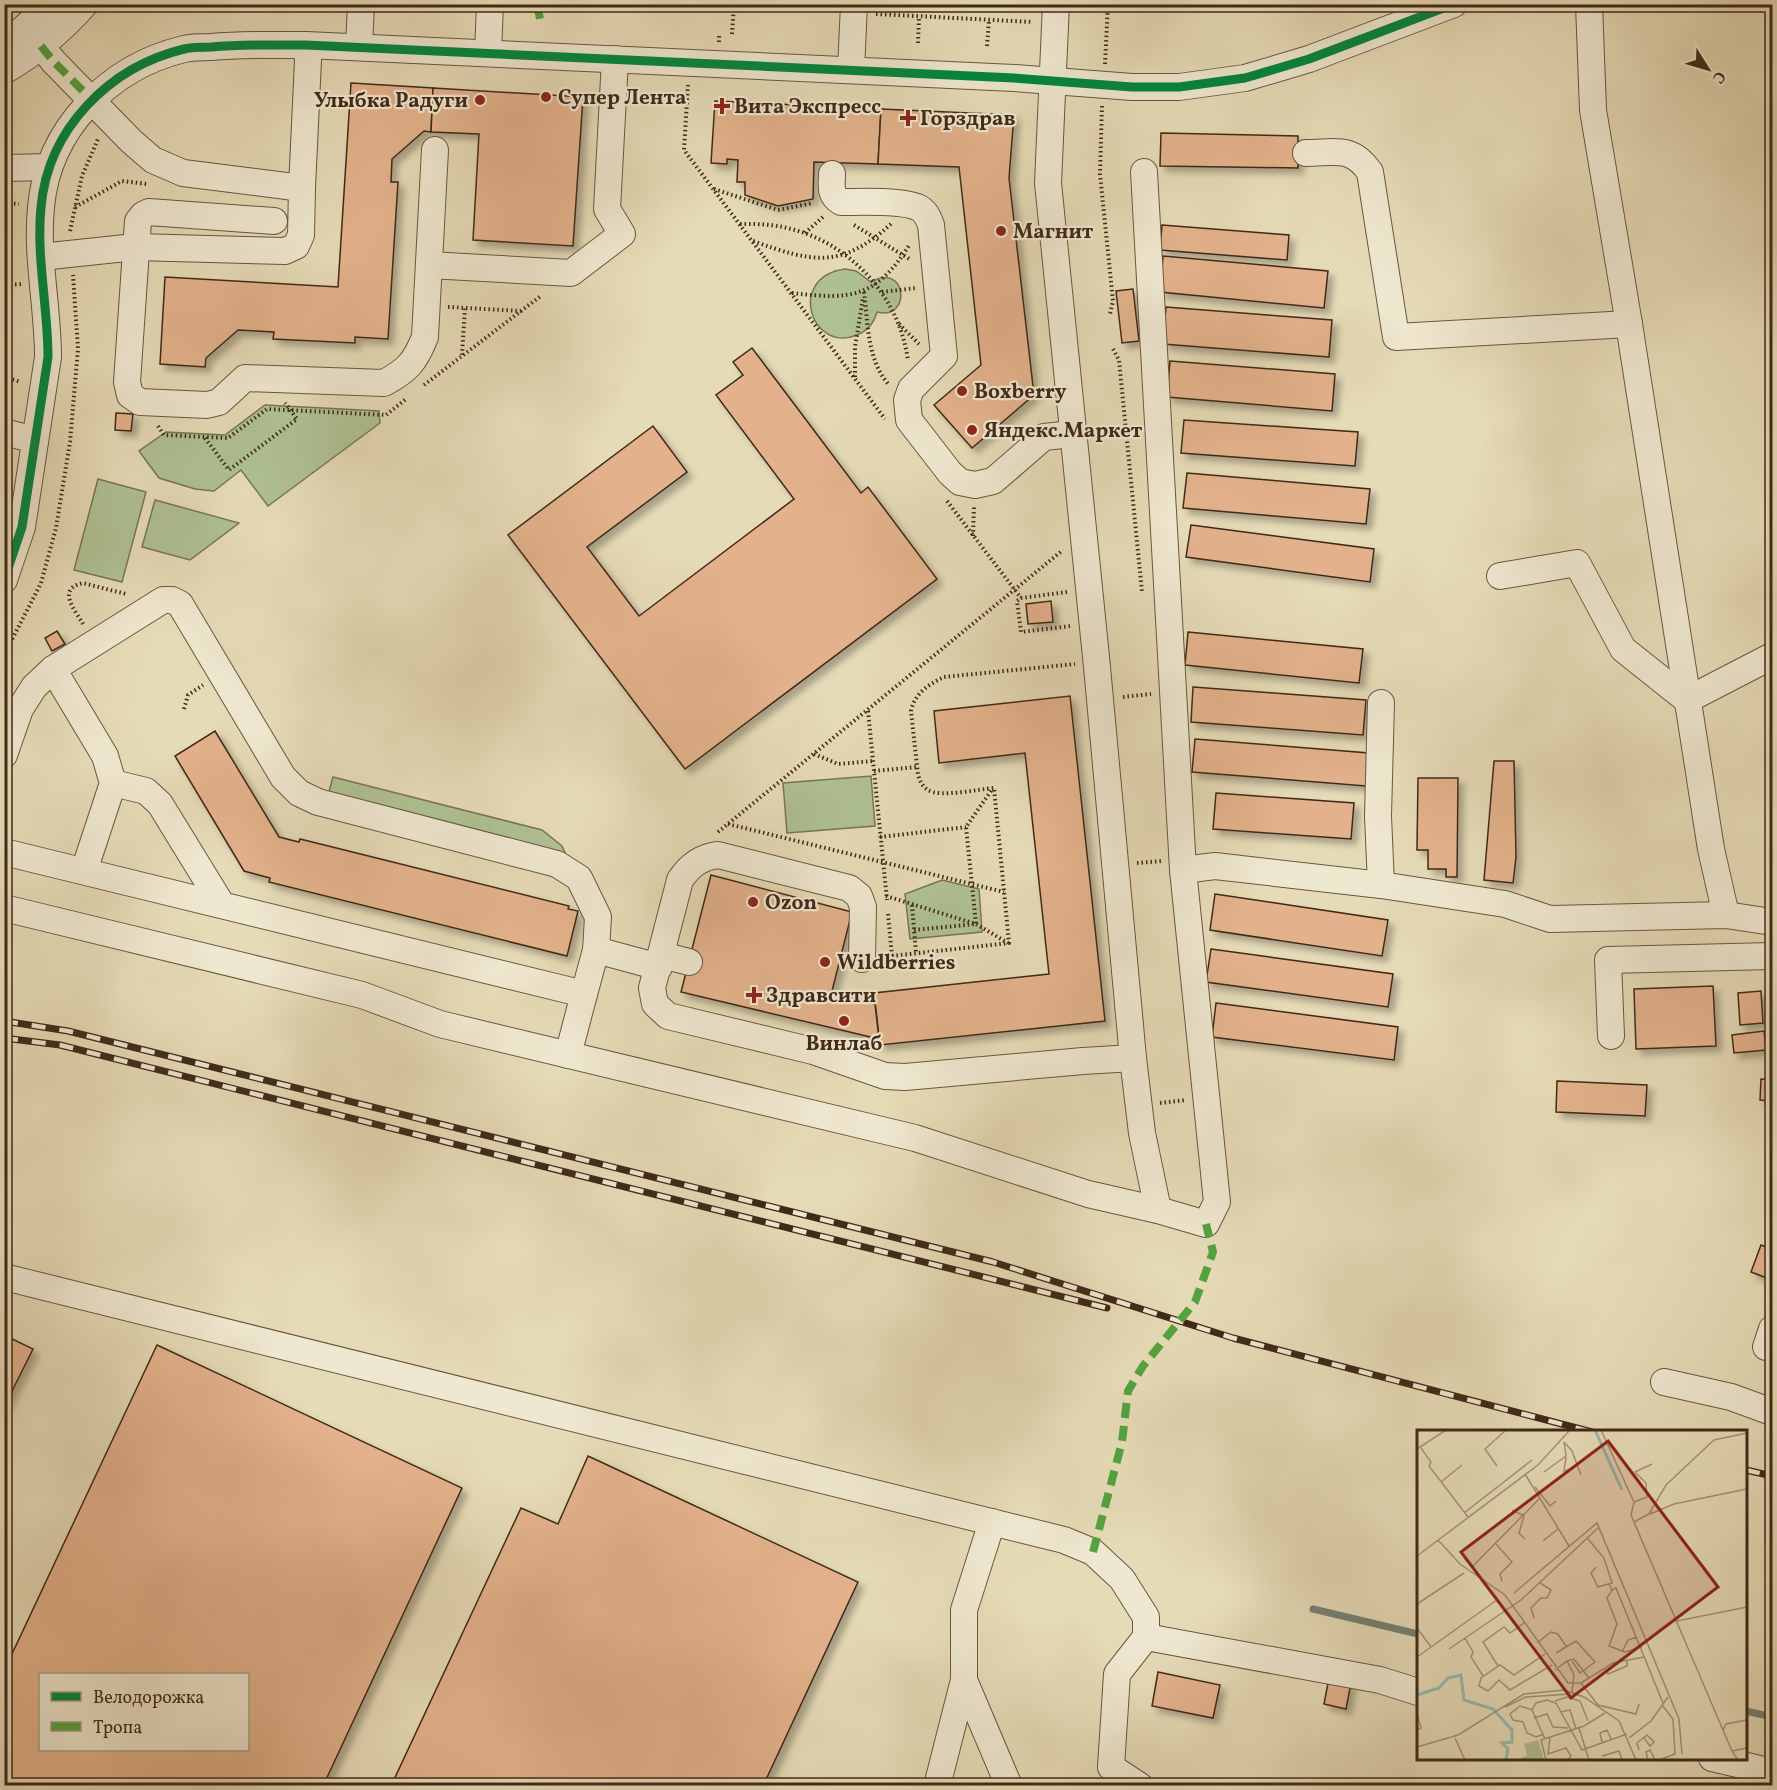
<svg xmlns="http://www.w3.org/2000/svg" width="1777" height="1790" viewBox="0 0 1777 1790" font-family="Vollkorn,serif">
  <defs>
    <filter id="shadow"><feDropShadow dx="5.5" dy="5.5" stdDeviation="3" flood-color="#0004"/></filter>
  </defs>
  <rect width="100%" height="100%" fill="#e6dbb7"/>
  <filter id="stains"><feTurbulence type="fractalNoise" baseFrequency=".00333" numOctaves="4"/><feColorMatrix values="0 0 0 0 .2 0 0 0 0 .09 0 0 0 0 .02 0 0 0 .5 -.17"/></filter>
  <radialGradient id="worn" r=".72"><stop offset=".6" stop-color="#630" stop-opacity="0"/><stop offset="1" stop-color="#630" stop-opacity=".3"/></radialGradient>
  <!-- green -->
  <g fill="#afc193" stroke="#787556" stroke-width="1.5">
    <path d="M845 269 856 271 871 282C907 261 912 321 877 312 874 323 867 331 857 335 811 354 786 277 845 269Z"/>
    <path d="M265 405 379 411 380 423 268 506 241 470 214 491 195 489 159 478 139 451 166 432 225 435Z"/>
    <path d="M98 479 146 492 122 582 74 570Z"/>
    <path d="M155 500 239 523 190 560 142 547Z"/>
    <path d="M871 776 875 826 787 833 783 783Z"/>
    <path d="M333 777 542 830 562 846 567 857 328 795Z"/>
    <path d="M942 880 979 889 982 932 910 939 905 894Z"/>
  </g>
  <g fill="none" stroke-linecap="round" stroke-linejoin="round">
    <!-- stream -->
    <g stroke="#748174" stroke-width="7">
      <path d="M1313 1609 1418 1634"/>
      <path d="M1746 1711 1772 1717"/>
    </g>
  </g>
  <!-- building -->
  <g fill="#e3b28c" stroke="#402919" stroke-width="1.5" fill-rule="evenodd" filter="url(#shadow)">
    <path d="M351 83 433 88 431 132 424 131 392 159 391 182H398L388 339 355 337V343L273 339 274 332 238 330 206 358 205 367 160 364 165 277 338 287Z"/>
    <path d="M433 88 583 97 573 246 473 240 479 134 431 132Z"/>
    <path d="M715 101 881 109 878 164 814 162 813 199 778 206 745 195V182H737L738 160 727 159V164L711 163Z"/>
    <path d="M881 109 1014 115 1009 178 1034 395 972 448 934 405 981 365 959 167 878 164Z"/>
    <path d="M1161 133 1298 136V168L1160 166Z"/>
    <path d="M1162 225 1289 235 1287 260 1160 250Z"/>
    <path d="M1163 256 1328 271 1324 308 1160 292Z"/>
    <path d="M1133 289 1139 341 1122 343 1116 291Z"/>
    <path d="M1166 307 1332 320 1329 357 1163 344Z"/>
    <path d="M752 348 861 493 868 487 937 579 685 769 508 535 653 426 687 472 587 547 639 616 794 499 716 395 743 375 733 362Z"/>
    <path d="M1170 361 1335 374 1332 411 1167 397Z"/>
    <path d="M116 413 133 414 131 431 115 430Z"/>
    <path d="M1184 420 1358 432 1355 466 1181 453Z"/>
    <path d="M1187 473 1370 489 1366 524 1183 508Z"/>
    <path d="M1191 525 1374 549 1370 582 1186 557Z"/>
    <path d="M1051 601 1053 622 1028 624 1026 604Z"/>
    <path d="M57 631 65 644 52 651 45 638Z"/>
    <path d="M1188 632 1363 649 1359 683 1185 665Z"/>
    <path d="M1193 687 1366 700 1363 735 1191 722Z"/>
    <path d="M1070 696 1105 1021 880 1045 874 993 1049 974 1025 753 939 763 934 711Z"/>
    <path d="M215 731 279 837 299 842 300 839 569 906 568 909 578 911 567 956 269 882 270 878 244 871 175 756Z"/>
    <path d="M1195 739 1369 753 1366 786 1192 772Z"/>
    <path d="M1494 761H1514L1516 857 1513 883 1484 880Z"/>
    <path d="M1418 778H1458L1457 877H1446V869H1428V850H1417Z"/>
    <path d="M1216 793 1354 803 1351 839 1213 829Z"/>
    <path d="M711 875 852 912 832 991 875 1004 879 1039 681 992Z"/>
    <path d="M1215 894 1388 920 1382 956 1210 930Z"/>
    <path d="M1211 949 1393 974 1388 1007 1206 982Z"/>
    <path d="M1713 986 1716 1046 1636 1049 1634 989Z"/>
    <path d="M1761 991 1763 1023 1740 1025 1738 993Z"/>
    <path d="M1216 1003 1398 1027 1394 1060 1212 1037Z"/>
    <path d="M1764 1031 1766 1050 1734 1053 1732 1035Z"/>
    <path d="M1761 1079 1772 1080V1101L1760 1100Z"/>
    <path d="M1557 1081 1647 1085 1645 1116 1556 1112Z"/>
    <path d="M1761 1245 1772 1249V1280L1751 1272Z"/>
    <path d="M4 1335 33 1349 4 1407Z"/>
    <path d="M157 1345 462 1488 323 1786H4V1671ZM40 1674H248V1750H40Z"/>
    <path d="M588 1456 858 1582 763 1786H391L521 1508 558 1524Z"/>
    <path d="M1158 1672 1220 1685 1213 1718 1152 1706Z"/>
    <path d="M1329 1678 1351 1683 1346 1709 1324 1704Z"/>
  </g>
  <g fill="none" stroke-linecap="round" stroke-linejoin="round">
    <defs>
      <g id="minor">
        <path d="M1056 4 1048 183 1097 667 1133 1058 1142 1133 1158 1210"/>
        <path d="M1589 4 1593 110 1629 324 1711 849 1726 915"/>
        <path d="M26 28 54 62 131 141 153 160 183 173 302 188 308 60 306 45"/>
        <path d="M4 44 12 39 51 4"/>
        <path d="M359 47 361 4"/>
        <path d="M488 53 490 4"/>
        <path d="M851 70 854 4"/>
        <path d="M4 71C35 53 61 31 85 4"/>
        <path d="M1306 153C1335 153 1351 145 1370 172L1396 337 1629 324"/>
        <path d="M4 168 49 167"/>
        <path d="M832 174C832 186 829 195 841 202 860 202 900 200 917 207 925 210 928 217 931 225L944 356 911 389 907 400 909 420 950 473 960 482 975 485 993 481 1044 437 1072 434"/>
        <path d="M274 221 149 212 143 215 138 221 127 382 130 395 140 402 207 405 219 402 245 378 384 383C408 370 415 362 425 337L435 150"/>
        <path d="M41 257 135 247 285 251 296 246 301 235 302 188"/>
        <path d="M429 265 571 273 622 234 607 209 615 59"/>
        <path d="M4 432 35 440"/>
        <path d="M1500 576 1577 563 1623 649 1687 700 1772 656"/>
        <path d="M4 580 22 527 48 357C48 307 36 257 41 207 48 129 109 67 184 49 192 47 202 47 211 47 243 44 275 45 306 45L1014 78 1132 87H1179L1245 78 1309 59 1454 4"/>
        <path d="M53 669 105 756 113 783 84 871"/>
        <path d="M4 755 20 709 34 687 53 669 163 600H172L180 604 283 777 299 793 318 802 557 864 579 878 598 917 596 950"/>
        <path d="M113 783 146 791 160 804 222 905"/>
        <path d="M4 852 584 994 596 950 659 967"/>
        <path d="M1183 870 1215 866 1381 885 1505 904 1550 919 1726 915 1772 922"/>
        <path d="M1381 885 1378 816 1381 703"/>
        <path d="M4 908 362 995 440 1024 915 1138 1088 1194 1158 1210 1206 1224 1217 1202 1183 870 1144 172"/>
        <path d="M662 955 689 962"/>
        <path d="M862 959 863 907 859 896 849 888 718 855C701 857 690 865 680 880L652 988 655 1004 668 1016 813 1051 885 1076 905 1077 1083 1061 1133 1058"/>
        <path d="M1611 1036 1608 960 1772 956"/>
        <path d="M568 1055 584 994"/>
        <path d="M4 1277 1064 1540 1093 1552 1122 1579 1146 1617V1637"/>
        <path d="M1766 1347 1772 1329"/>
        <path d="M1664 1382 1731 1397 1772 1412"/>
        <path d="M992 1522 964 1610V1680L1009 1786"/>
        <path d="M1712 1758 1772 1772"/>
        <path d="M937 1786 964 1680"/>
        <path d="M1140 1786 1111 1767 1117 1674 1146 1637 1380 1680 1418 1692"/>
      </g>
    </defs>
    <!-- minor casing -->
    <use href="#minor" stroke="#6a5640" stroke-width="28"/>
    <!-- path -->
    <g stroke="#402919" stroke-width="4" stroke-dasharray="1.5 3" stroke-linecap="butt">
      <path d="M876 14 1033 22"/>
      <path d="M732 34 734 4"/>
      <path d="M719 42V33"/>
      <path d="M918 43 919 16"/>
      <path d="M987 46 989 20"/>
      <path d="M1105 64 1108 4"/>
      <path d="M688 85 684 150 885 419"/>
      <path d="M1102 106 1100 174 1113 301 1110 314"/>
      <path d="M714 189 778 210 813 203"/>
      <path d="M5 203 19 204"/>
      <path d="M75 207 122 181 147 184"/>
      <path d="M740 224C756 224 772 224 787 228 850 242 900 297 908 361"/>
      <path d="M854 225 911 260"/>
      <path d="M70 231 82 176 98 139"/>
      <path d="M805 233 824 216"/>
      <path d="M753 241C812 262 840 270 891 224"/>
      <path d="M6 285 22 284"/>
      <path d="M864 292C868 323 867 360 889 385"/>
      <path d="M882 292 916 288"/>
      <path d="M792 293C852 300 876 298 910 244"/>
      <path d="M448 307 521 311"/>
      <path d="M899 324 919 344"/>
      <path d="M1113 349 1119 360 1142 592"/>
      <path d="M462 355 465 308"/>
      <path d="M4 377 21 382"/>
      <path d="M855 377V347L863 298"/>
      <path d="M424 385 542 295"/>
      <path d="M158 426 164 435 228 438 267 409 386 415 406 399"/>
      <path d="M205 438 229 470 297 419 285 403"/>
      <path d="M947 501 1021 598"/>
      <path d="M973 536 974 507"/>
      <path d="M1067 592 1021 598 1017 601 1021 632 1071 626"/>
      <path d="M83 624C75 610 56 589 83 583L126 594"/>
      <path d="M4 655 41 583 56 528 70 442 78 349 73 275"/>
      <path d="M4 672 10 681"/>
      <path d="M1123 697 1151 694"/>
      <path d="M184 709 188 695 203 685"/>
      <path d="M868 711 887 900"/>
      <path d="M814 754 838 764 873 761"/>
      <path d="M874 771 917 767"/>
      <path d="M728 824 1004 892"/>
      <path d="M718 832 1063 550"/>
      <path d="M880 837 966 827"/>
      <path d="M1137 863 1162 861"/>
      <path d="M886 896 976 924 1008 943"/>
      <path d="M912 905 916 953"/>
      <path d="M888 914 892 956"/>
      <path d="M914 930 976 924 966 827 993 788"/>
      <path d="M883 957 1009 943 994 788C979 789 940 798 928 790 922 786 920 781 918 775L911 711C914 694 929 684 944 677L1075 664"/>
      <path d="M1160 1103 1186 1100"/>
    </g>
    <!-- minor -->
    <use href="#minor" stroke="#efe8d0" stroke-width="26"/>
    <defs>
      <g id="rail">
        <path d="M4 1021 68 1031 993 1262 1233 1338 1592 1432"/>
        <path d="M4 1038 60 1045 1107 1308"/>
        <path d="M1746 1470 1772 1476"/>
      </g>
    </defs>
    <!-- rail casing -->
    <use href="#rail" stroke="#402919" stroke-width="7"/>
    <!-- rail -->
    <use href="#rail" stroke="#efe8d0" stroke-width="4.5" stroke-dasharray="14" stroke-linecap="butt"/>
    <!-- quiet -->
    <g stroke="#54a340" stroke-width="8" stroke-dasharray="15 8" stroke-linecap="butt">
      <path d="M537 4 541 24"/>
      <path d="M41 46 54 62 92 100"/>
      <path d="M1093 1552 1122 1442 1128 1391 1143 1366 1195 1302 1213 1252 1206 1224"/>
    </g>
    <defs>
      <path id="cycleway" d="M4 580 22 527 48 357C48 307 36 257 41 207 48 129 109 67 184 49 192 47 202 47 211 47 243 44 275 45 306 45L1014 78 1132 87H1179L1245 78 1309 59 1454 4"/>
    </defs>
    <!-- cycleway casing -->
    <use href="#cycleway" stroke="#efe8d0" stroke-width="13"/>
    <!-- cycleway -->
    <use href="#cycleway" stroke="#00873e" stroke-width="9"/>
  </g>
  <!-- markers -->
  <g fill="#8f2418" stroke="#efe8d0" stroke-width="2">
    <circle cx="546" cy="97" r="6"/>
    <circle cx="480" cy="100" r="6"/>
    <path d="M719 97h6v6h6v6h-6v6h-6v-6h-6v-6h6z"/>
    <path d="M905 109h6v6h6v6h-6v6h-6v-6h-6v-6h6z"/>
    <circle cx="1001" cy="231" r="6"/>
    <circle cx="962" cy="391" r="6"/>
    <circle cx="972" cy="430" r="6"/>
    <circle cx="753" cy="902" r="6"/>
    <circle cx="825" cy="962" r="6"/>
    <path d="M751 986h6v6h6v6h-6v6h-6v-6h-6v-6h6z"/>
    <circle cx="844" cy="1021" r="6"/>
  </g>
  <g text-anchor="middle" stroke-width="4.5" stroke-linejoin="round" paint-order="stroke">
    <!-- poi labels -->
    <g font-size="21" font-weight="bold" fill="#402919" stroke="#efe8d0" text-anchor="start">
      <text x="558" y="104">Супер Лента</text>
      <text x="468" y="107" text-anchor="end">Улыбка Радуги</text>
      <text x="734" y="113">Вита Экспресс</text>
      <text x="920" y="125">Горздрав</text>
      <text x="1013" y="238">Магнит</text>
      <text x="974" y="398">Boxberry</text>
      <text x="984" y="437">Яндекс.Маркет</text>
      <text x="765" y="909">Ozon</text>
      <text x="837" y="969">Wildberries</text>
      <text x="766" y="1002">Здравсити</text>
      <text x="844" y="1050" text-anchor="middle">Винлаб</text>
    </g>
  </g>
  <!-- overview -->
  <g transform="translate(1417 1430)">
    <rect width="330" height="330" fill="#e6dbb7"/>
    <path d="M121 310 127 330H101L110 325 107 314Z" fill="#afc193"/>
    <path fill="none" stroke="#96bbb0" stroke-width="3" d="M178 0 205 60M0 265 22 258 31 248 44 245 47 270 76 279 95 300V312L85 313 91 319 89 330"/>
    <path fill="none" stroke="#a49478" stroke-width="1.5" d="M184 0 217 72 230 67 229 53 218 42 235 34M147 12 155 21 164 45M4 18 14 32 12 36 51 87M0 19 29 0M149 27 147 41 155 39M80 36 68 19 89 0M127 42 149 26 147 12M108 44 152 116M24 52 45 35M118 57 133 76 139 71M217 72 214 85 315 321M95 80 107 86 102 103 108 109M47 83 115 30M233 84 257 74 330 59M217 92 232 84 249 55 297 10 330 3M171 109 187 128 195 153 181 157 174 143 179 137M21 110 43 134 88 165 151 253H164L196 233 227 227M126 111 141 99M79 114 95 132 83 144 85 151M0 126 121 35 153 0M55 137 122 69M192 154 195 160 199 158 246 273M195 160 190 168 200 194 192 216 208 222 225 217M97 163 180 93 262 289 265 324M0 174 47 143M117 188 114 178 124 168H130L134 160 123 153M260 191 330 177M0 198 14 217M48 208 56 222 54 227 66 246M120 213 134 202 141 204 149 216M32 219 104 170 181 98M205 222 211 210 220 207M139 223 159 211 178 232 163 243 155 231M128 224 97 245 83 235 64 248 62 256 71 261 82 250 93 260 135 235M0 227 80 170M150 231 157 229 172 248M81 236 66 212 87 197 93 203 107 193M188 237 191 244 210 236V230M138 240 150 231 157 245 155 262M164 253 181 275 219 284 222 274M138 271 150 267 163 271 171 291M88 277 109 267 153 264M115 280 103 276 93 284 96 290 106 292 110 303 119 307 127 304M143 282 153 280 159 299M0 284 4 298 0 300M117 288 130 284 136 297 151 298M162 298 172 330M306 300 309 294 330 290M133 307 131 324 149 318 154 326 151 330M38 308 48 330M212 308 234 291 251 267M128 309 115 280 119 273 130 270 139 273 165 320 210 304M185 312 183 303 190 300 194 309M0 317 41 305 107 264 147 260 167 267 202 291 219 330M222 320 220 313 230 305 237 312 233 316 227 308M185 326 202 321 205 330M129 330 124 310 167 296 188 283M231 330 229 322 233 320 238 330M242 330 258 324 256 289 245 275M321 330 315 321 330 318"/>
    <path fill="#8f2418" fill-opacity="0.15" stroke="#8f2418" stroke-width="3" d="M191 11 301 157 154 268 44 122Z"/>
    <rect width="330" height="330" fill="none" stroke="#402919" stroke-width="3"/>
  </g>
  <!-- margin -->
  <rect width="1777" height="1790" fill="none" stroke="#e6dbb7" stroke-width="24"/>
  <rect x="6" y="6" width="1765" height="1778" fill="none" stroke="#402919" stroke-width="3"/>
  <rect x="12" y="12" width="1753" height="1766" fill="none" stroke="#402919" stroke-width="1.5"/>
  <!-- legend -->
  <rect x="39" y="1673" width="210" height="78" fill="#efe8d0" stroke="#a99c87" stroke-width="1.5"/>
  <rect x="51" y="1692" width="30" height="9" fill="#00873e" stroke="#a99c87" stroke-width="1.5"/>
  <text x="93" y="1703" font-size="18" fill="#402919">Велодорожка</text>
  <rect x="51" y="1722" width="30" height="9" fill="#54a340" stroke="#a99c87" stroke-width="1.5"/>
  <text x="93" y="1733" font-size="18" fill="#402919">Тропа</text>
  <!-- north arrow -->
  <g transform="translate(1708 69) rotate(127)" stroke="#efe8d0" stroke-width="4.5" paint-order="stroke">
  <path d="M0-4.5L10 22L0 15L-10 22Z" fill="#402919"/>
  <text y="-9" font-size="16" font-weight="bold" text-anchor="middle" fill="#402919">С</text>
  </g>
  <rect width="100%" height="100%" filter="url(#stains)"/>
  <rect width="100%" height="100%" fill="url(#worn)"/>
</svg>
